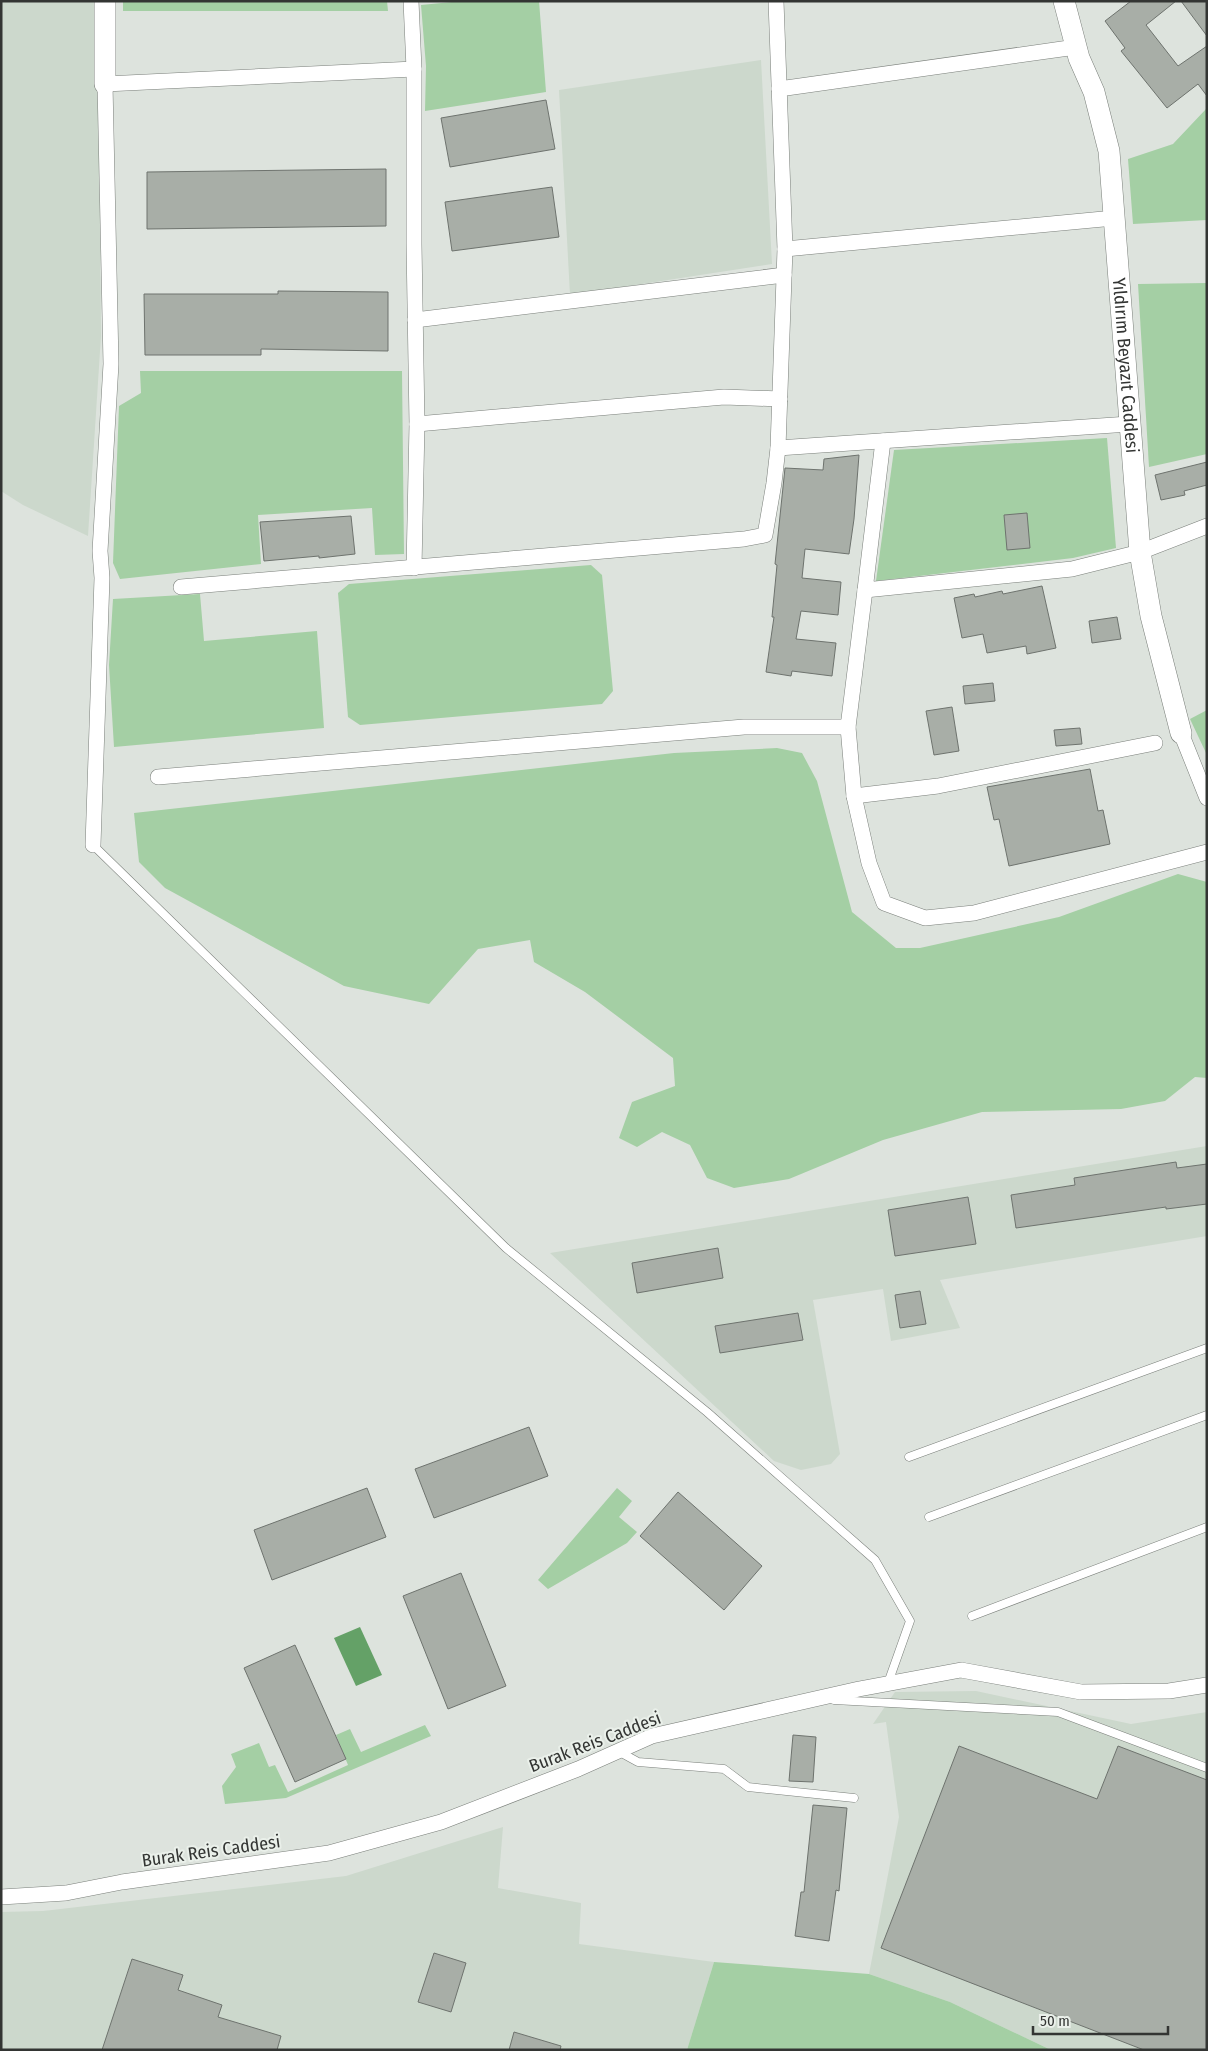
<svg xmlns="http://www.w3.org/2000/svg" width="1208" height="2051" viewBox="0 0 1208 2051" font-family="'Fira Sans Condensed',sans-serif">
  <rect width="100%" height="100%" fill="#dde3dd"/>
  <!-- built -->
  <g fill="#ccd8cc">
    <path d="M1 1H98L101 336 88 536 23 505 1 491Z"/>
    <path d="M761 60 772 264 570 295 559 90Z"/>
    <path d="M1207 1146V1236L940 1280 960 1328 891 1341 883 1289 813 1300 840 1454 831 1464 801 1470 774 1461 550 1253Z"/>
    <path d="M976 1691 1131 1724 1207 1712V2050H1051L950 2002 869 1974 899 1817 886 1722 873 1724 895 1692Z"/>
    <path d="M503 1827 498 1888 581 1903 579 1944 714 1962 687 2050H1V1912L43 1911 346 1876Z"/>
  </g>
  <!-- green -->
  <g fill="#a4cfa4">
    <path d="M123 1H387L388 11H123Z"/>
    <path d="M462 1H539L546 92 425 111 426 66 421 5Z"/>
    <path d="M1206 109 1207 220 1133 224 1128 159 1173 144Z"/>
    <path d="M1207 283V454L1149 467 1138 284Z"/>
    <path d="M140 371H402L404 554 375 555 372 508 258 515 261 564 120 579 113 563 119 406 141 393Z"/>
    <path d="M1107 438 1116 548 1073 558 876 581 894 450Z"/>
    <path d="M591 565 602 575 613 691 602 704 360 725 348 717 338 593 349 584Z"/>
    <path d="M200 594 204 641 317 631 324 728 114 747 109 665 113 599Z"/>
    <path d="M1207 710V755L1190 719Z"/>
    <path d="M777 748 802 753 817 781 852 912 896 948H920L1059 917 1178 874 1207 882V1078L1195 1077 1165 1101 1121 1109 982 1112 883 1140 789 1179 734 1188 707 1178 690 1145 662 1132 637 1147 619 1138 632 1102 675 1086 673 1058 585 992 534 962 530 940 478 949 429 1004 344 986 165 888 139 862 134 813 674 753Z"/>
    <path d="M617 1488 632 1501 619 1517 637 1532 627 1543 548 1589 538 1580Z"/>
    <path d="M425 1725 431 1736 286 1798 225 1804 222 1786 236 1767 231 1754 259 1743 269 1767 275 1765 288 1792 348 1765 336 1735 350 1729 361 1752Z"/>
    <path d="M714 1962 869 1974 950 2002 1051 2050H687Z"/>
  </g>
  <!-- water -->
  <path fill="#64a167" d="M360 1627 382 1675 356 1686 334 1638Z"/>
  <!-- building -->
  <g fill="#a8aea7" stroke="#6e736e">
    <path d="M1131 1H1176L1146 25 1178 66 1207 46V96L1198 84 1167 108 1134 67 1121 51 1125 48 1105 21Z"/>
    <path d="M1181 1H1207V36Z"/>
    <path d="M546 100 555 149 450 167 441 118Z"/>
    <path d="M386 169V226L147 229V172Z"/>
    <path d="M552 187 559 237 452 251 445 202Z"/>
    <path d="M278 291 388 292V351L261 349V355H145L144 294H278Z"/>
    <path d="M859 455 854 519 849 554 805 549 802 578 841 582 838 615 801 611 796 639 836 643 832 676 792 671 791 676 766 672 774 617H772L777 565 775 564 785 468 823 470 824 459Z"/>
    <path d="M1207 462V485L1184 491 1185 495 1161 500 1155 475Z"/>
    <path d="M1027 513 1030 548 1007 550 1004 515Z"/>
    <path d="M351 516 355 554 319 558V556L264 561 260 522Z"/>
    <path d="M1042 586 1056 648 1027 654 1026 646 987 653 983 634 962 638 954 598 974 594 975 597 1002 591 1003 594Z"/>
    <path d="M1117 617 1121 639 1092 643 1089 621Z"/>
    <path d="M993 683 995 701 965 704 963 686Z"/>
    <path d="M952 707 959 751 934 755 926 711Z"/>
    <path d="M1080 728 1082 744 1056 746 1054 730Z"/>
    <path d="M1090 769 1098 811 1103 810 1110 844 1009 866 999 819 994 820 987 787Z"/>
    <path d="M1176 1162 1177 1168 1207 1164V1204L1166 1209V1207L1016 1228 1011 1195 1075 1185 1074 1178Z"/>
    <path d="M968 1197 976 1244 895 1256 888 1210Z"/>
    <path d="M718 1248 723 1278 637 1293 632 1263Z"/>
    <path d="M920 1291 926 1324 900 1328 895 1295Z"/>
    <path d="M798 1313 803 1340 720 1353 715 1326Z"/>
    <path d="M529 1427 548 1476 434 1518 415 1469Z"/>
    <path d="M367 1488 386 1537 272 1580 254 1530Z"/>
    <path d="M678 1492 762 1566 724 1610 640 1536Z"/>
    <path d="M461 1573 506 1686 448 1709 403 1596Z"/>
    <path d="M295 1645 346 1759 295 1782 244 1668Z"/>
    <path d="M793 1735 816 1737 813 1782 789 1781Z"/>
    <path d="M959 1746 1097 1799 1118 1746 1207 1780V2050H1144L881 1948Z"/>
    <path d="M813 1805 847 1808 839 1891 836 1890 829 1941 795 1936 801 1892H804Z"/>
    <path d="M434 1953 466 1963 451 2012 418 2002Z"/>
    <path d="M132 1959 183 1975 178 1990 222 2005 218 2017 281 2036 277 2050H102Z"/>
    <path d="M514 2032 561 2046 560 2050H509Z"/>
  </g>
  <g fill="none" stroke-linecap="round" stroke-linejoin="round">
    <defs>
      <g id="lane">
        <path d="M93 845 506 1248 707 1412 875 1560 910 1621 888 1683"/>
        <path d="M909 1457 1207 1348"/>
        <path d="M929 1517 1207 1415"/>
        <path d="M972 1616 1207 1527"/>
        <path d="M834 1700 1058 1712 1207 1768"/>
        <path d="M618 1751 638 1762 724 1769 748 1787 854 1798"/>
      </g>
      <g id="street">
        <path d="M411 1 414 69V244L417 424 414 568"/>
        <path d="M779 89 1076 47"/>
        <path d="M785 249 1114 218"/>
        <path d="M415 320 784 275"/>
        <path d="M417 424 724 397 780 399"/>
        <path d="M883 441 865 590 1072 569 1140 552 1207 526"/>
        <path d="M778 448 1129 424"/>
        <path d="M181 587 744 539 765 535 774 483 778 448 785 249 776 1"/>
        <path d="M865 590 848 727 854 796 869 863 884 903 925 918 974 913 1207 852"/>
        <path d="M1181 733 1207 798"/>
        <path d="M158 777 744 727H848"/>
        <path d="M854 796 938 786 1155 743"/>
        <path d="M93 845 102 578 100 551 111 364 105 84 414 69"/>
        <path d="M1 1897 66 1893 122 1882 329 1853 441 1822 578 1769 652 1736 859 1689 961 1670 1081 1692 1169 1691 1207 1685"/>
      </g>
      <g id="secondary">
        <path d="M105 1V84"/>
        <path id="s1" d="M1064 1 1079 58 1094 92 1109 151 1140 552 1151 616 1181 733"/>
      </g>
    </defs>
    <!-- lane casing -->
    <use href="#lane" stroke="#7a7f7a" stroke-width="9"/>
    <!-- street casing -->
    <use href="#street" stroke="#7a7f7a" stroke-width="16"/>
    <!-- secondary casing -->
    <use href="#secondary" stroke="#7a7f7a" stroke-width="22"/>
    <!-- lane -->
    <use href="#lane" stroke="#fff" stroke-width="8"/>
    <!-- street -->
    <use href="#street" stroke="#fff" stroke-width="15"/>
    <!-- secondary -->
    <use href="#secondary" stroke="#fff" stroke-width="21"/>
  </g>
  <g text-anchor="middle" stroke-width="4" stroke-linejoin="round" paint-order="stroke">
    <!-- street labels -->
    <g font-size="18" fill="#333533" stroke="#eaf0ea">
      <text dy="6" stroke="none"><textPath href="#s1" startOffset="372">Yıldırım Beyazıt Caddesi</textPath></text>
      <text transform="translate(595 1742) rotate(-21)" y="6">Burak Reis Caddesi</text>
      <text transform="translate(211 1851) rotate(-8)" y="6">Burak Reis Caddesi</text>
    </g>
  </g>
  <!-- border -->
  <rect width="1208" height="2051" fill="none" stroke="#333533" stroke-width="5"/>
  <!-- scale -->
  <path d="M1033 2026v8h135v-8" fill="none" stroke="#333533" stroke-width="2.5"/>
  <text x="1040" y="2026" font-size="15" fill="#333533" stroke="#eaf0ea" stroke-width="4" paint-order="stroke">50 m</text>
</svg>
